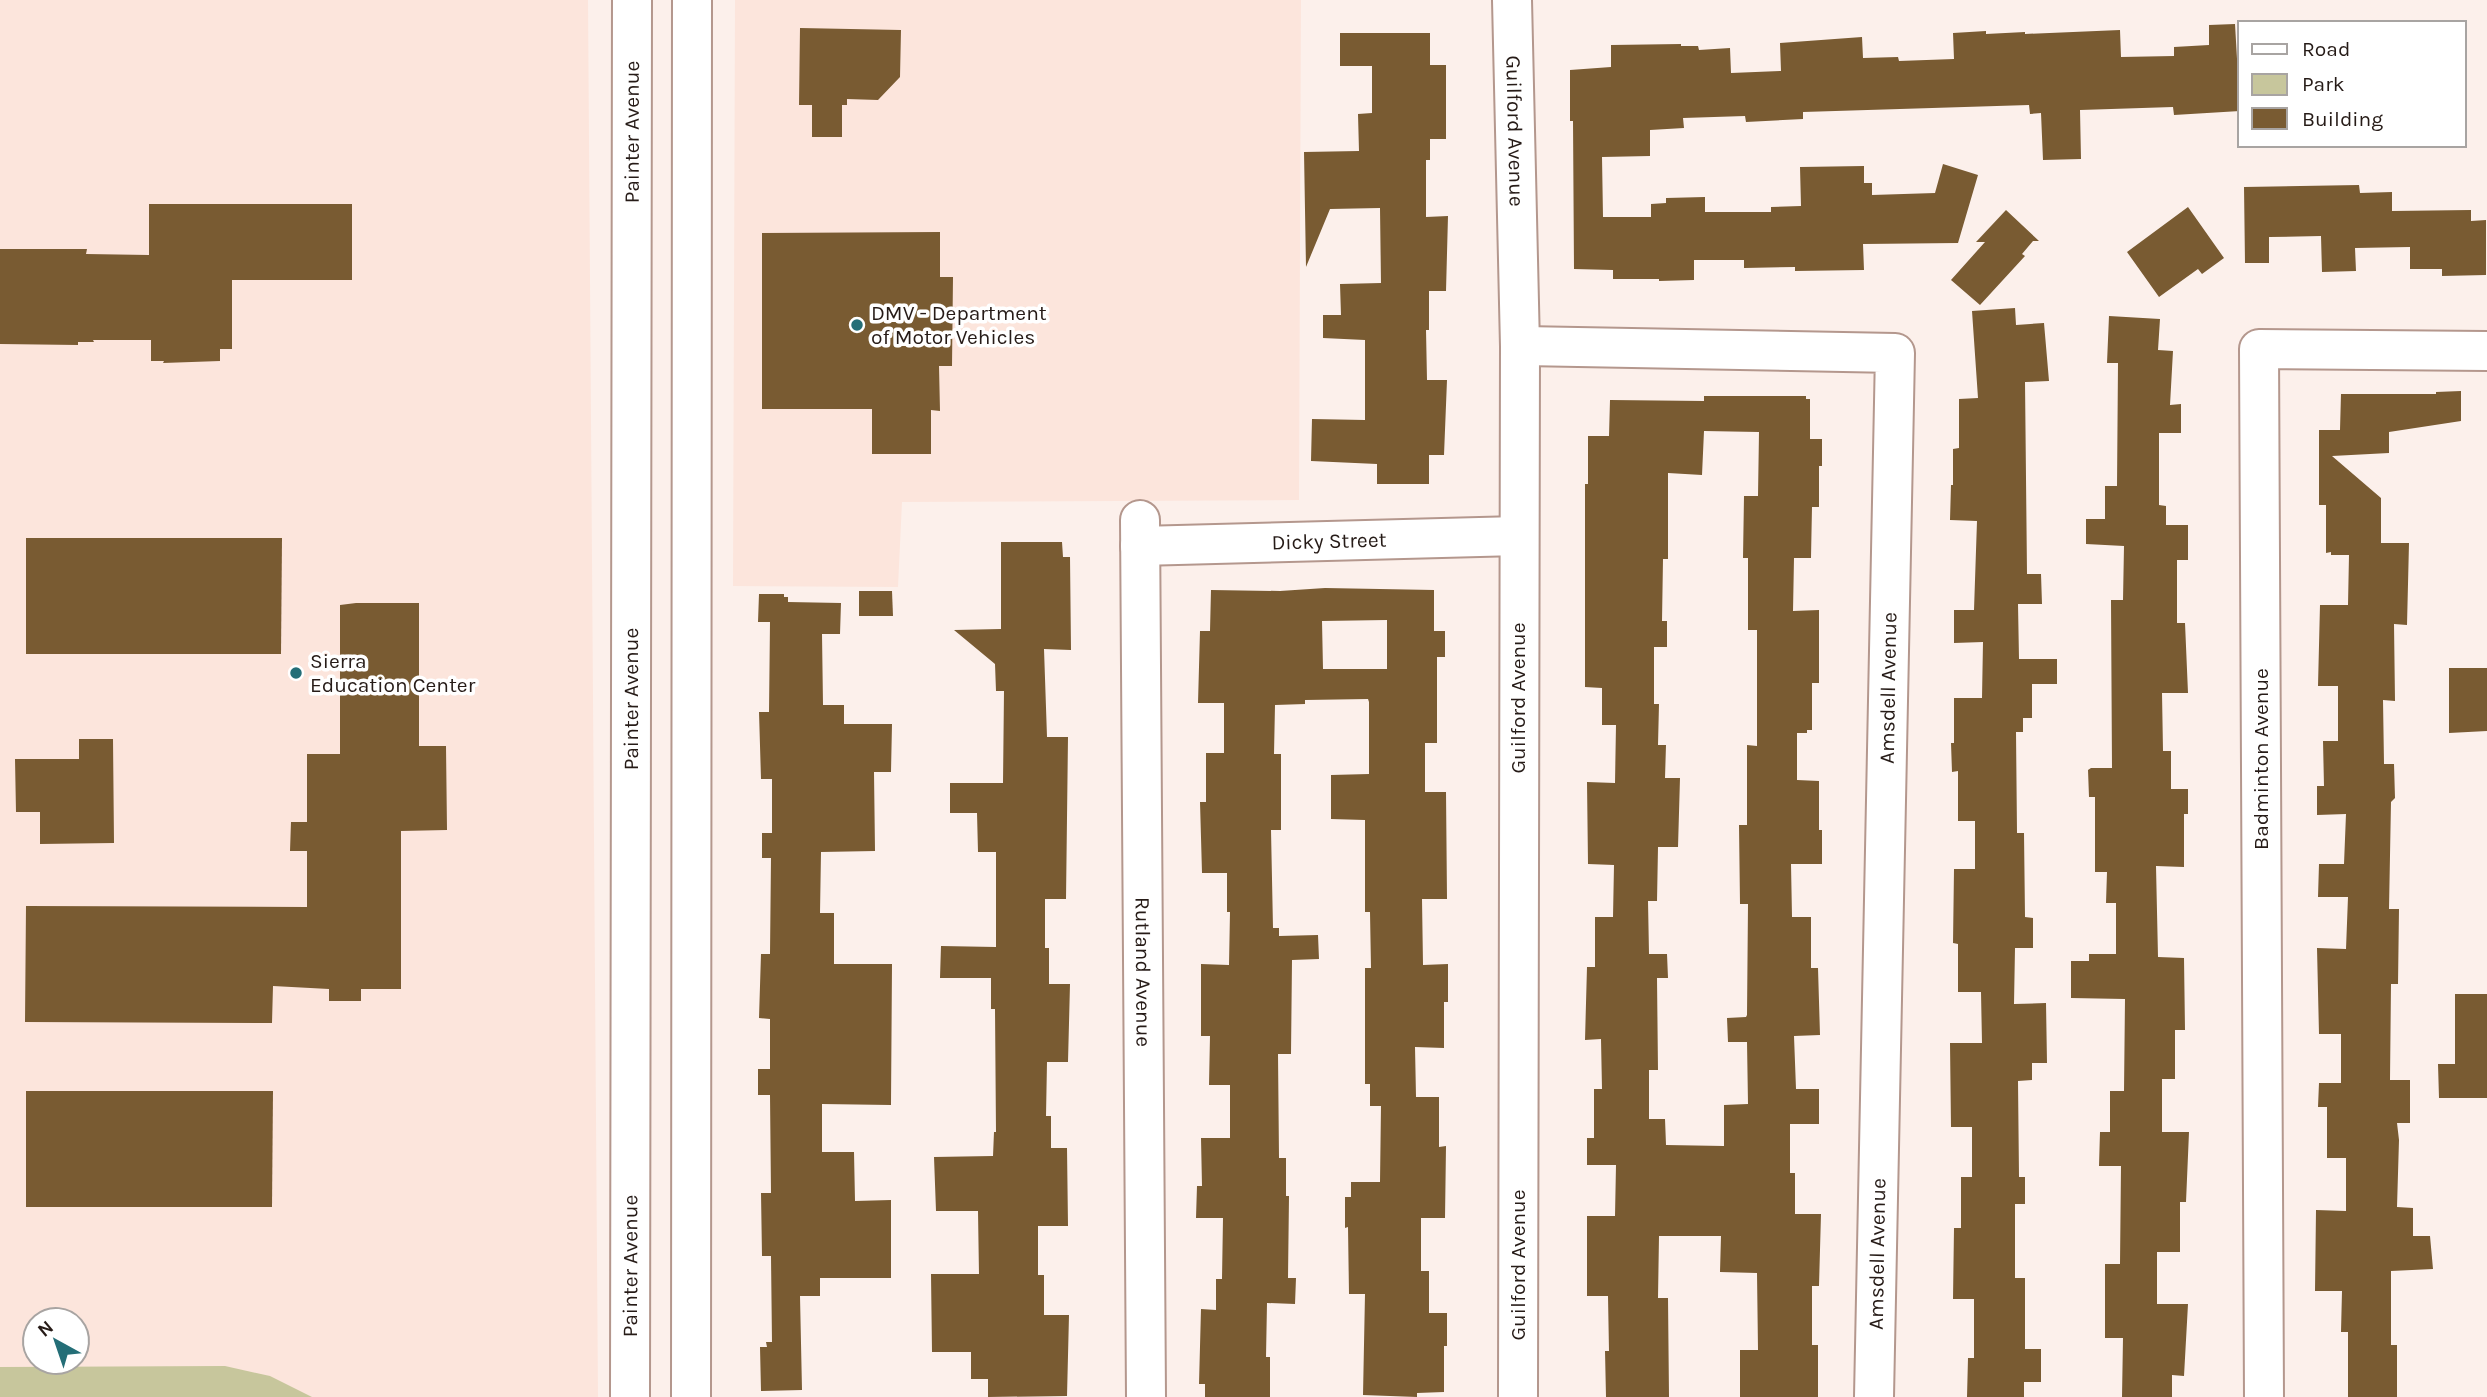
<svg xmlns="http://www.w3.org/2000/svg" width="2487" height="1397" viewBox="0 0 2487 1397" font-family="Karla,sans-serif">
  <rect width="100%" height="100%" fill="#fcf0eb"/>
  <!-- built -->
  <g fill="#fce5dc" fill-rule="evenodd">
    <path d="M0 0H588L598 1397H0ZM35 1320H77V1362H35Z"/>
    <path d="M735 0H1301L1299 500 902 502 898 587 733 586Z"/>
  </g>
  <!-- green -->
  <path fill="#c7c69c" d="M225 1366 270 1376 312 1397H0V1367Z"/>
  <!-- building -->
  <g fill="#795b32" fill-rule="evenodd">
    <path d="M2235 24 2240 111 2174 115 2173 107 2080 110 2081 159 2043 160 2041 113 2030 114 2029 105 1803 112V119L1746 122 1745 116 1683 118 1684 128 1650 130V156L1602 157 1603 217H1651V204L1666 203V198L1705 197V212H1771V207L1801 206 1800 167 1864 166V183H1872V195L1935 193 1943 164 1978 175 1958 243 1863 244 1864 270 1795 271V267L1744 268V260H1694V280L1659 281V279H1613V270L1574 269 1573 121H1570V70L1611 67V45L1681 44V46H1698L1699 50 1730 48 1731 73 1781 71 1780 43 1862 37 1863 58 1898 57 1899 61 1954 59 1953 33 1986 31V34L2025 32V34L2120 30 2121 57 2174 56V47L2209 45V25Z"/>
    <path d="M800 28 901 30 900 77 878 100 847 99V105H842V137H812V105H799Z"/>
    <path d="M1340 33H1430V65H1446V139H1430V160H1426V217L1448 216 1446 291H1429V330H1426L1427 380H1447L1444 455H1429V484H1377V464L1311 461 1312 419 1365 420V340L1323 338V315H1341L1340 284 1381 283 1380 208 1330 209 1306 267 1304 152 1359 151 1358 114 1372 113V66H1340Z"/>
    <path d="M2359 185 2360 193 2392 192V211L2471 210V221L2486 220V275L2442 276V269H2410V247L2355 248 2356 271 2322 272 2321 236 2269 237V263H2245L2244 187Z"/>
    <path d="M149 204H352V280H232V349H220V361L163 363 164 361H151V340H93L94 342H78V345L0 344V249H87L86 254 149 255Z"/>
    <path d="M2188 207 2224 258 2202 274 2198 269 2159 297 2127 252Z"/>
    <path d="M2006 210 2039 241H2033L2022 254 2025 256 1980 305 1951 280 1985 242H1976Z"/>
    <path d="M940 232V277H953L952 366H939L940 411 931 410V454H872V409H762V233Z"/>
    <path d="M2015 308 2016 325 2044 323 2049 381 2025 382 2027 574H2041L2042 604H2018L2019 659H2057V684H2032V718H2023V732H2016L2017 833H2024L2025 917 2033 918V948H2015L2014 1004 2046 1003 2047 1063H2032V1080L2018 1081 2019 1177H2025V1204H2015V1278H2025V1349H2041V1382H2024V1397H1967L1968 1358H1974V1299H1953L1954 1228H1961V1177H1972V1127H1951L1950 1043H1982L1981 992H1958V944L1953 943 1954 869H1975V821H1958V771L1952 772 1951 743H1954V698H1982L1983 642 1954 643V610H1974L1977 521 1950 520 1951 485H1953V449L1959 448V399L1978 398 1972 311Z"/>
    <path d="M2109 316 2160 319 2158 350 2173 351 2170 405 2181 404V433H2159V505L2166 506V525H2188V560H2177V623H2185L2188 693H2162L2163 751H2171V789H2188V814H2184V867L2156 866 2158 957 2184 958 2185 1030H2175V1079H2162V1132H2189L2186 1202H2180V1252H2157V1304H2188L2184 1376 2172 1375V1397H2122L2123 1338H2105V1264H2120L2121 1166H2099L2100 1132H2110V1091H2124L2125 999 2071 998V961H2089V954H2116V903H2106L2107 872H2095V797H2089L2088 770 2091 768H2112L2111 600H2123L2124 546 2086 544V519H2105V486H2117L2118 363H2107Z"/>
    <path d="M2461 391V421L2389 432V453L2332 456 2381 498V543H2409L2407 625 2394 624 2395 701 2383 700 2384 764H2394L2395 798 2391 802 2389 909H2399L2398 984H2391L2390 1080H2410V1123H2397L2399 1140 2397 1207 2413 1208V1236H2430L2433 1269 2391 1271V1345H2397V1397H2348V1332H2341L2342 1291H2315L2316 1210 2346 1211V1158H2327V1107H2318L2319 1083H2341V1034H2319L2317 948 2346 949 2348 897H2318L2319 864H2344L2346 814 2317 815V786H2324L2323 741H2338V686H2318L2320 605H2348L2349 555H2331V552L2326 553V505H2319V430H2340L2341 394H2436V392Z"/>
    <path d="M1704 396H1806V399H1810V439H1822V466H1819V507H1812L1811 558H1794L1793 611 1819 610V683H1812V730H1807V733H1797V780L1819 781V830H1822V864H1791L1792 917H1811V968H1818L1820 1035 1794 1036 1796 1089H1819V1124H1790V1173H1795V1214H1821L1819 1286H1812V1345H1818V1397H1740V1350H1758L1757 1273 1720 1272 1721 1236H1659L1658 1298H1668L1669 1397H1606L1605 1351H1609L1608 1296H1587V1216H1615L1616 1165H1587V1138H1594V1089H1602L1601 1039 1585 1040 1587 967H1595V917H1613L1614 865 1588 864 1587 782 1615 783 1616 725H1602V688L1585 687V484H1588V436H1609L1610 400 1704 401ZM1704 431 1759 432 1758 496H1744L1743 558H1748V630H1757V746L1747 745V825H1739L1740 904H1748L1747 1015 1746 1017 1727 1018 1728 1042H1747L1748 1104 1724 1105V1146L1666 1145 1665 1119H1649V1070H1658L1657 978H1668L1667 954H1649L1648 901H1657L1658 847H1678L1680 778H1665L1666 745H1658L1659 704H1654V647H1667V621H1662L1663 559H1668V473L1702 475Z"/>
    <path d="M26 538H282L281 654H26Z"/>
    <path d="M1001 542H1062L1063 557H1070L1071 650 1044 649 1047 737H1068L1066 899H1045V948H1049V984H1070L1068 1062H1047L1046 1116H1051V1148H1067L1068 1226H1038V1275H1044V1315H1069L1067 1396 988 1397V1379H971V1352H932L931 1274H979L978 1211H936L934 1157 993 1156 994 1132H996L995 1009H991V978H940L941 946 996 947V852H978L977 813H950V783H1003L1004 691H996L995 664 954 630 1001 629Z"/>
    <path d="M1325 588 1434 590V631H1445V657H1437V743H1425V792H1446L1447 899H1422L1423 965 1448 964V1002H1444V1048L1415 1047 1416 1097H1439V1147L1446 1146 1445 1218H1421V1271H1429V1313H1447V1346H1444V1392L1417 1393V1397L1363 1395 1365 1294H1349L1348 1227 1345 1228V1197H1351V1182H1380L1381 1106H1370V1084H1365V968H1371L1370 912H1365V820L1331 819V775L1369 774V702L1368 699 1305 700V704L1275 705 1274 754H1281V830H1271L1273 928H1279V936L1318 935 1319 959 1292 960 1291 1054H1278L1279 1158H1286V1196H1289L1288 1278H1296L1295 1304 1267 1303 1266 1357H1270V1397H1205V1384H1199L1201 1309 1216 1310V1279H1222L1223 1218H1196L1197 1186H1202L1201 1138H1230V1085H1209L1210 1036H1201V964L1229 965 1230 912H1227V873H1202L1200 802H1206V753H1224V703H1198L1200 631H1210L1211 590 1280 591ZM1387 620V669H1323L1322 621Z"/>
    <path d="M859 591H892L893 616H859Z"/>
    <path d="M759 594H784V597H788V602L841 603 840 634H822L823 705H844V724H892L891 772H874L875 851 821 852 820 913H834V964H892L891 1105 822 1104V1152H854L855 1201 891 1200V1278H820V1296H800L802 1390 761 1391 760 1347H767L766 1342H772L771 1256H762L761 1193H771L770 1095H758V1069H770V1019L759 1018 761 954H770L771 858H762V833H772V779H761L759 712H769L770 622H758Z"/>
    <path d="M356 603H419V746H446L447 830 401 831V989H361V1001H329V989L273 986 272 1023 25 1022 26 906 307 907V851H290L291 822H307V754H340V605Z"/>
    <path d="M2449 668H2487V731L2449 733Z"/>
    <path d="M79 739H113L114 843 40 844V812H16L15 759H79Z"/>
    <path d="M2455 994H2487V1098H2439L2438 1064H2455Z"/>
    <path d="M26 1091H273L272 1207H26Z"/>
  </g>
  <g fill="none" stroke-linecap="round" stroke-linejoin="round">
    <defs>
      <g id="street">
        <path id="s1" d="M1512 0 1520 346 1518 1397"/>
        <path d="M1520 346 1895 353 1874 1397"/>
        <path id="s2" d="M1140 520 1146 1397"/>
        <path id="s3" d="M1140 546 1518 536"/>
        <path d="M2264 1397 2259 349 2487 351"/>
      </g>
      <g id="primary">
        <path id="s4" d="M630 1397 632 0"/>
        <path d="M691 1397 692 0"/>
      </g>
    </defs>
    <!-- street casing -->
    <use href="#street" stroke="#b4978d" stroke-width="42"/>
    <!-- primary casing -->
    <use href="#primary" stroke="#b4978d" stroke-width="42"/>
    <!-- street -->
    <use href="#street" stroke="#fff" stroke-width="38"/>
    <!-- primary -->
    <use href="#primary" stroke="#fff" stroke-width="38"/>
  </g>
  <!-- markers -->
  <g fill="#246e77" stroke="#fff" stroke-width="2.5">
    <circle cx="857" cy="325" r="7"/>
    <circle cx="296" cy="673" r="7"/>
  </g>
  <g text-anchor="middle" stroke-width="7" stroke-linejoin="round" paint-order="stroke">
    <!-- street labels -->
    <g font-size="21" fill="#261b17" stroke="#fff">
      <text dy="7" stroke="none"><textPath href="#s4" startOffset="1265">Painter Avenue</textPath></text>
      <text dy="7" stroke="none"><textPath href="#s1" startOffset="131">Guilford Avenue</textPath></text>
      <text dy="7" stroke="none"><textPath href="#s3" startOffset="189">Dicky Street</textPath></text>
      <text transform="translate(1888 688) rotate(-89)" y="7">Amsdell Avenue</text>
      <text transform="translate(1518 698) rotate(-90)" y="7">Guilford Avenue</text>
      <text dy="7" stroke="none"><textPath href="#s4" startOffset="698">Painter Avenue</textPath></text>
      <text transform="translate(2261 759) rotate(-90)" y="7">Badminton Avenue</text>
      <text dy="7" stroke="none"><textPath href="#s2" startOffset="452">Rutland Avenue</textPath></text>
      <text transform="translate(1877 1254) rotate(-89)" y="7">Amsdell Avenue</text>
      <text dy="7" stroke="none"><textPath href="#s4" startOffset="131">Painter Avenue</textPath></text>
      <text transform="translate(1518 1265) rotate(-90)" y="7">Guilford Avenue</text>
    </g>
    <!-- poi labels -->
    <g font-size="21" fill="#261b17" stroke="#fff" text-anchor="start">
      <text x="871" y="320">DMV - Department<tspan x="871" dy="24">of Motor Vehicles</tspan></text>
      <text x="310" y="668">Sierra<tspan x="310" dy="24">Education Center</tspan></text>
    </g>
  </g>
  <!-- legend -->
  <rect x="2238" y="21" width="228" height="126" fill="#ffffff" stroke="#a8a4a2" stroke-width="2"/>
  <rect x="2252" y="44" width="35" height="10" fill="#ffffff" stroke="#a8a4a2" stroke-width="2"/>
  <text x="2302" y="56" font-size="21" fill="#261b17">Road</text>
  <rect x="2252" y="74" width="35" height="21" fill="#c7c69c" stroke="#a8a4a2" stroke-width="2"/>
  <text x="2302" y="91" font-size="21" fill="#261b17">Park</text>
  <rect x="2252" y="108" width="35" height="21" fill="#795b32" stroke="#a8a4a2" stroke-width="2"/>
  <text x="2302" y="126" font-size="21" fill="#261b17">Building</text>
  <!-- north arrow -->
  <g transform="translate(56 1341) rotate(320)"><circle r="33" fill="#ffffff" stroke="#a8a4a2" stroke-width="2"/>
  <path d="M0-5L12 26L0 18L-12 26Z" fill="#246e77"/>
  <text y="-10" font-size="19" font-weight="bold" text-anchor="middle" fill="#261b17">N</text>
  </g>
</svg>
